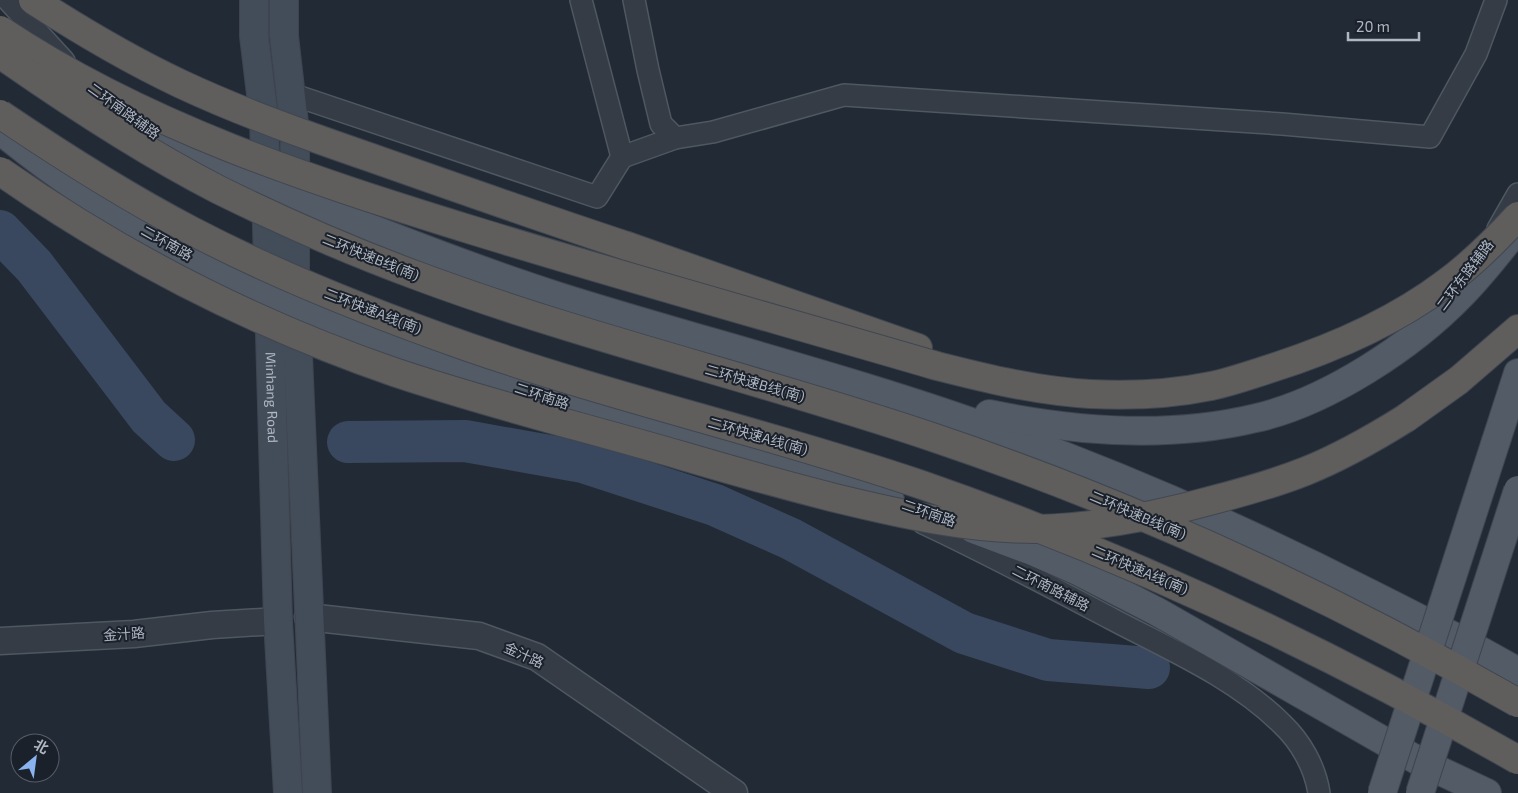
<svg xmlns="http://www.w3.org/2000/svg" width="1518" height="793" viewBox="0 0 1518 793" font-family="'Exo 2','Noto Sans SC',sans-serif">
  <rect width="100%" height="100%" fill="#222a35"/>
  <g fill="none" stroke-linecap="round" stroke-linejoin="round">
    <!-- river -->
    <g stroke="#39485e" stroke-width="42">
      <path d="M0 231 34 266 149 417 174 440"/>
      <path d="M348 442 465 441 583 462 715 505 791 539 964 633 1048 660 1149 668"/>
    </g>
    <defs>
      <g id="minor">
        <path d="M8 0 64 61"/>
        <path d="M634 0 648 70 661 124 675 138 713 132 844 95 1282 124 1430 137 1476 54 1496 0"/>
        <path d="M291 94 597 197 622 157 581 0"/>
        <path d="M112 105 151 133 177 147"/>
        <path d="M622 157 675 138"/>
        <path d="M1498 229 1518 194"/>
        <path d="M923 523C987 553 1049 586 1112 619 1169 649 1236 678 1282 724 1301 742 1315 767 1319 793"/>
      </g>
      <g id="tertiary">
        <path d="M308 617 479 636 537 657 734 793"/>
        <path d="M0 641 134 634 212 625 278 621"/>
      </g>
      <g id="secondary">
        <path id="s1" d="M254 0V36L264 119 278 621 288 793"/>
        <path d="M284 0V36L295 132V287L317 793"/>
      </g>
      <g id="primary">
        <path d="M0 130C254 341 584 401 890 500"/>
        <path d="M157 146C194 161 231 174 267 188 365 226 463 266 563 298 710 344 860 381 1005 434 1130 479 1251 533 1369 593 1419 618 1469 643 1518 672"/>
        <path d="M989 414C1077 432 1169 439 1256 418 1327 402 1412 346 1462 294 1479 277 1494 258 1509 239"/>
        <path d="M1496 441 1518 373"/>
        <path d="M973 529 1032 551 1078 571 1156 611 1417 760 1487 793"/>
      </g>
      <g id="trunk">
        <path d="M627 246 918 348"/>
        <path d="M1406 418 1459 380 1518 329"/>
      </g>
    </defs>
    <!-- minor casing -->
    <use href="#minor" stroke="#4f5761" stroke-width="24"/>
    <!-- tertiary casing -->
    <use href="#tertiary" stroke="#4f5761" stroke-width="29"/>
    <!-- secondary casing -->
    <use href="#secondary" stroke="#3e4550" stroke-width="30"/>
    <!-- primary casing -->
    <use href="#primary" stroke="#3e4550" stroke-width="30"/>
    <!-- trunk casing -->
    <use href="#trunk" stroke="#404751" stroke-width="30"/>
    <!-- minor -->
    <use href="#minor" stroke="#353c46" stroke-width="21"/>
    <!-- tertiary -->
    <use href="#tertiary" stroke="#353c46" stroke-width="26"/>
    <!-- secondary -->
    <use href="#secondary" stroke="#434c59" stroke-width="28"/>
    <!-- primary -->
    <use href="#primary" stroke="#535b66" stroke-width="28"/>
    <!-- trunk -->
    <use href="#trunk" stroke="#5f5e5c" stroke-width="28"/>
    <defs>
      <g id="primary-bridge">
        <path d="M1382 793 1496 441"/>
        <path d="M1420 793 1518 490"/>
      </g>
      <g id="trunk-bridge">
        <path d="M33 0C81 31 130 60 181 84 243 113 308 136 372 158 457 188 542 218 627 246"/>
        <path d="M0 30C145 127 310 180 475 231 628 278 783 321 937 366 988 379 1038 391 1090 394 1130 396 1172 394 1211 386 1231 382 1250 375 1269 369 1332 349 1393 323 1446 283 1472 264 1496 240 1518 216"/>
        <path d="M0 54C70 103 143 151 219 190 284 222 350 251 418 276 587 339 764 380 935 438 1137 506 1333 597 1518 703"/>
        <path d="M0 114C62 156 125 196 192 231 280 277 374 314 468 347 618 399 772 434 922 485 1129 557 1328 651 1518 760"/>
        <path d="M0 171C120 255 255 324 394 372 489 404 587 428 683 456 734 471 784 485 835 498 901 514 967 529 1035 529 1096 528 1155 516 1213 500 1244 492 1276 483 1306 471 1341 457 1374 438 1406 418"/>
      </g>
    </defs>
    <!-- primary-bridge casing -->
    <use href="#primary-bridge" stroke="#3e4550" stroke-width="30" stroke-linecap="butt"/>
    <!-- trunk-bridge casing -->
    <use href="#trunk-bridge" stroke="#404751" stroke-width="30" stroke-linecap="butt"/>
    <!-- primary-bridge -->
    <use href="#primary-bridge" stroke="#535b66" stroke-width="28"/>
    <!-- trunk-bridge -->
    <use href="#trunk-bridge" stroke="#5f5e5c" stroke-width="28"/>
  </g>
  <g text-anchor="middle" stroke-width="4" stroke-linejoin="round" paint-order="stroke">
    <!-- street labels -->
    <g font-size="14" fill="#afb7c3" stroke="#1b212b">
      <text transform="translate(124 111) rotate(36)" y="5">二环南路辅路</text>
      <text transform="translate(167 243) rotate(29)" y="5">二环南路</text>
      <text transform="translate(371 257) rotate(22)" y="5">二环快速B线(南)</text>
      <text transform="translate(1465 275) rotate(-53)" y="5">二环东路辅路</text>
      <text transform="translate(373 311) rotate(21)" y="5">二环快速A线(南)</text>
      <text transform="translate(755 383) rotate(16)" y="5">二环快速B线(南)</text>
      <text dy="5" stroke="none"><textPath href="#s1" startOffset="398">Minhang Road</textPath></text>
      <text transform="translate(542 396) rotate(18)" y="5">二环南路</text>
      <text transform="translate(758 436) rotate(16)" y="5">二环快速A线(南)</text>
      <text transform="translate(929 513) rotate(19)" y="5">二环南路</text>
      <text transform="translate(1138 515) rotate(23)" y="5">二环快速B线(南)</text>
      <text transform="translate(1140 570) rotate(23)" y="5">二环快速A线(南)</text>
      <text transform="translate(1051 588) rotate(27)" y="5">二环南路辅路</text>
      <text transform="translate(124 634) rotate(-4)" y="5">金汁路</text>
      <text transform="translate(524 655) rotate(24)" y="5">金汁路</text>
    </g>
  </g>
  <!-- north arrow -->
  <g transform="translate(35 758) rotate(29)"><circle r="24" fill="#1b212b" stroke="#565d68"/>
  <path d="M0-4L9 19L0 12L-9 19Z" fill="#89b2ee"/>
  <text y="-8" font-size="14" font-weight="bold" text-anchor="middle" fill="#afb7c3">北</text>
  </g>
  <!-- scale -->
  <path d="M1348 32v8h71v-8" fill="none" stroke="#afb7c3" stroke-width="2.5"/>
  <text x="1356" y="32" font-size="15" fill="#afb7c3" stroke="#1b212b" stroke-width="4" paint-order="stroke">20 m</text>
</svg>
